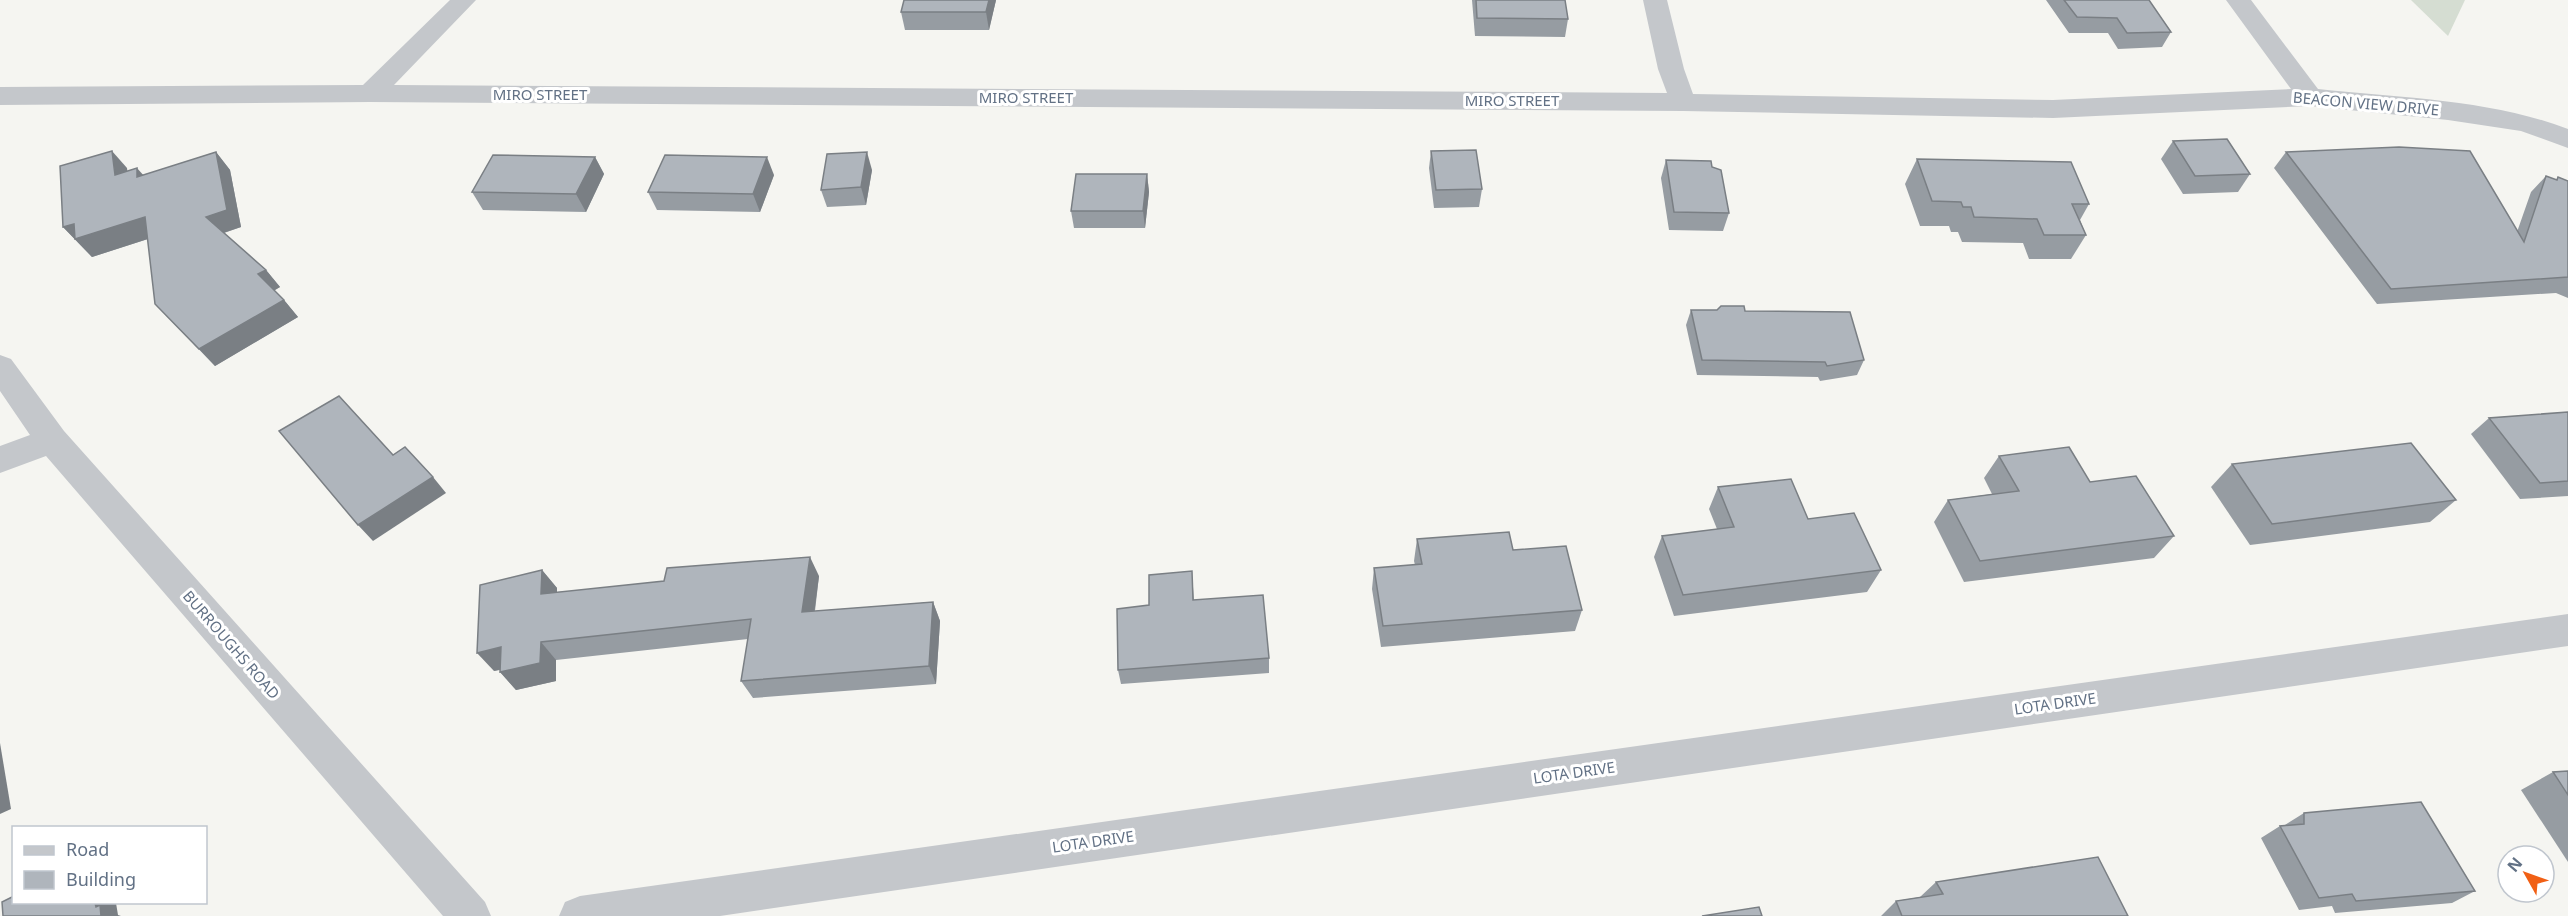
<svg xmlns="http://www.w3.org/2000/svg" width="2568" height="916" viewBox="0 0 2568 916" font-family="'Noto Sans',sans-serif">
  <rect width="100%" height="100%" fill="#f5f5f1"/>
  <!-- green -->
  <path fill="#d5ddd2" d="M2411 0H2465L2448 36Z"/>
  <g fill="none" stroke-linecap="round" stroke-linejoin="round">
    <!-- minor -->
    <g fill="#c4c7cb" fill-rule="evenodd">
      <path d="M450 0H476L394 85 1667 93 1658 69 1643 0H1667L1684 69 1693 94 2053 100 2291 89 2226 0H2251L2318 89C2401 98 2489 99 2568 129V148L2521 131 2448 120 2310 106 2053 118 1683 111 370 102 0 105V87L363 85Z"/>
      <path d="M0 355 11 359 64 431 485 902 491 916H443L46 456 0 473V446L30 435 0 391Z"/>
      <path d="M2568 614V646L720 916H559L565 902 580 896Z"/>
    </g>
  </g>
  <!-- wall -->
  <g fill="#969ca2">
    <path d="M996 0 989 30H905L901 12Z"/>
    <path d="M1472 0H1565L1568 19 1565 37 1475 36Z"/>
    <path d="M2046 0H2149L2171 32 2162 47 2118 49 2108 33H2069Z"/>
    <path d="M2173 141 2250 174 2238 192 2183 194 2161 159Z"/>
    <path d="M1431 151 1482 189 1479 207 1434 208 1429 168Z"/>
    <path d="M216 152 230 170 241 227 224 233 266 270 280 287 274 290 284 300 298 317 215 366 155 304 148 239 92 257 63 227 127 168V171L143 175Z"/>
    <path d="M2286 152 2517 232 2531 192 2546 176 2556 180 2558 177 2568 181V298L2556 293 2377 304 2274 168Z"/>
    <path d="M595 157 604 174 586 212 483 210 472 192Z"/>
    <path d="M1917 159 2089 204 2080 220 2086 235 2071 259H2029L2023 243 1962 242 1958 232H1951L1949 226H1920L1905 184Z"/>
    <path d="M1666 160 1712 167 1729 213 1723 231 1669 230 1661 178Z"/>
    <path d="M872 170 866 205 827 207 821 190Z"/>
    <path d="M1147 174 1149 192 1145 228H1074L1071 211Z"/>
    <path d="M774 175 760 212 657 210 648 192Z"/>
    <path d="M1691 310 1745 311 1864 360 1857 375 1820 381 1818 377 1697 375 1686 325Z"/>
    <path d="M2568 412V496L2520 499 2471 434 2489 418Z"/>
    <path d="M1999 456 2090 482 2174 536 2154 558 1964 582 1934 522 1948 500 1992 494 1984 478Z"/>
    <path d="M2232 464 2456 500 2430 522 2250 545 2211 487Z"/>
    <path d="M1718 487 1808 519 1881 570 1867 592 1674 616 1654 557 1662 536 1717 529 1709 509Z"/>
    <path d="M1417 539 1513 550 1582 610 1575 631 1381 647 1372 589 1374 568 1415 565 1414 561Z"/>
    <path d="M542 570 557 588V592L819 576 815 611 933 602 940 621 936 684 753 698 741 681 748 639 556 660V681L516 690 500 672V670L494 671Z"/>
    <path d="M1193 587 1194 600 1269 658V673L1121 684 1118 670 1149 605Z"/>
    <path d="M2568 771V862L2521 790 2553 772Z"/>
    <path d="M2304 813 2475 891 2452 903 2335 913 2332 906 2299 910 2261 838 2280 826 2285 825Z"/>
    <path d="M1936 882 2128 916H1881L1896 901 1920 897Z"/>
  </g>
  <!-- shaded-wall -->
  <g fill="#7a7f84">
    <path d="M989 0H996L989 30 986 12Z"/>
    <path d="M112 151 127 168 130 192 115 175Z"/>
    <path d="M216 152 230 170 241 227 220 234 206 217Z"/>
    <path d="M867 152 872 170 866 205 861 187Z"/>
    <path d="M595 157 604 174 586 212 576 194Z"/>
    <path d="M767 157 774 175 760 212 753 194Z"/>
    <path d="M137 168 152 185 137 177Z"/>
    <path d="M1147 174 1149 192 1145 228 1143 211Z"/>
    <path d="M145 217 160 235 92 257 63 227 74 224Z"/>
    <path d="M266 270 280 287 272 292 258 274Z"/>
    <path d="M284 300 298 317 215 366 199 349Z"/>
    <path d="M433 477 446 493 373 541 358 525Z"/>
    <path d="M810 557 819 576 812 630 802 612Z"/>
    <path d="M542 570 557 588V613L541 594Z"/>
    <path d="M933 602 940 621 936 684 929 666Z"/>
    <path d="M541 642 556 660V681L516 690 500 672Z"/>
    <path d="M501 647 518 665 494 671 477 653Z"/>
    <path d="M0 743 11 809 0 814Z"/>
    <path d="M95 903H116L118 915 121 916H101L96 907Z"/>
  </g>
  <!-- building -->
  <g fill="#afb5bc" stroke="#7a7f84" stroke-width="1.5">
    <path d="M904 0H989L986 12H901Z"/>
    <path d="M1476 0H1565L1568 19 1477 18Z"/>
    <path d="M2064 0H2149L2171 32 2127 33 2117 18 2077 17Z"/>
    <path d="M2227 139 2250 174 2195 176 2173 141Z"/>
    <path d="M2399 147 2470 151 2524 242 2546 176 2557 180 2558 177 2568 181V277L2391 289 2286 152Z"/>
    <path d="M1476 150 1482 189 1436 190 1431 151Z"/>
    <path d="M112 151 115 175 137 168V177L216 152 227 210 206 217 266 270 258 274 284 300 199 349 155 304 145 217 75 239 74 224 63 227 60 166Z"/>
    <path d="M867 152 861 187 821 190 827 154Z"/>
    <path d="M493 155 595 157 576 194 472 192Z"/>
    <path d="M665 155 767 157 753 194 648 192Z"/>
    <path d="M1917 159 2071 162 2089 204H2072L2086 235H2044L2037 219 1974 217 1971 207H1963L1961 202 1932 201Z"/>
    <path d="M1666 160 1711 161 1712 167 1721 170 1729 213 1674 212Z"/>
    <path d="M1076 174H1147L1143 211H1071Z"/>
    <path d="M1721 306H1744L1745 311 1850 312 1864 360 1827 366 1825 362 1702 360 1691 310H1717Z"/>
    <path d="M339 396 393 455 405 447 433 477 358 525 279 431Z"/>
    <path d="M2568 412V481L2540 483 2489 418Z"/>
    <path d="M2411 443 2456 500 2272 524 2232 464Z"/>
    <path d="M2069 447 2090 482 2136 476 2174 536 1980 561 1948 500 2019 491 1999 456Z"/>
    <path d="M1791 479 1808 519 1854 513 1881 570 1683 595 1662 536 1734 527 1718 487Z"/>
    <path d="M1509 532 1513 550 1566 546 1582 610 1383 626 1374 568 1422 564 1417 539Z"/>
    <path d="M810 557 802 612 933 602 929 666 741 681 751 619 541 642 540 663 500 672 501 647 477 653 480 585 542 570 541 594 664 581 667 568Z"/>
    <path d="M1192 571 1193 600 1263 595 1269 658 1118 670 1117 609 1149 605V575Z"/>
    <path d="M2568 771V795L2553 772Z"/>
    <path d="M2421 802 2475 891 2356 901 2352 894 2319 898 2280 826 2304 824V813Z"/>
    <path d="M2098 857 2128 916H1902L1896 901 1943 894 1936 882Z"/>
    <path d="M14 896V903H95L96 907 100 905 101 916H3L2 902Z"/>
    <path d="M1759 907 1762 916H1702Z"/>
  </g>
  <g text-anchor="middle" stroke-width="6" stroke-linejoin="round" paint-order="stroke">
    <!-- street labels -->
    <g font-size="15" fill="#627185" stroke="#fff">
      <text x="540" y="100">MIRO STREET</text>
      <text x="1026" y="103">MIRO STREET</text>
      <text x="1512" y="106">MIRO STREET</text>
      <text transform="translate(2366 104) rotate(5)" y="5">BEACON VIEW DRIVE</text>
      <text transform="translate(231 645) rotate(49)" y="5">BURROUGHS ROAD</text>
      <text transform="translate(2055 704) rotate(-8)" y="5">LOTA DRIVE</text>
      <text transform="translate(1574 773) rotate(-8)" y="5">LOTA DRIVE</text>
      <text transform="translate(1093 842) rotate(-8)" y="5">LOTA DRIVE</text>
    </g>
  </g>
  <!-- legend -->
  <rect x="12" y="826" width="195" height="78" fill="#ffffff" stroke="#c0c6ce" stroke-width="1.5"/>
  <rect x="24" y="846" width="30" height="9" fill="#c4c7cb" stroke="#c0c6ce" stroke-width="1.5"/>
  <text x="66" y="856" font-size="18" fill="#627185">Road</text>
  <rect x="24" y="871" width="30" height="18" fill="#afb5bc" stroke="#c0c6ce" stroke-width="1.5"/>
  <text x="66" y="886" font-size="18" fill="#627185">Building</text>
  <!-- north arrow -->
  <g transform="translate(2526 874) rotate(310)"><circle r="28" fill="#ffffff" stroke="#c0c6ce" stroke-width="1.5"/>
  <path d="M0-4.5L10 22L0 15L-10 22Z" fill="#f16015"/>
  <text y="-9" font-size="16" font-weight="bold" text-anchor="middle" fill="#627185">N</text>
  </g>
</svg>
